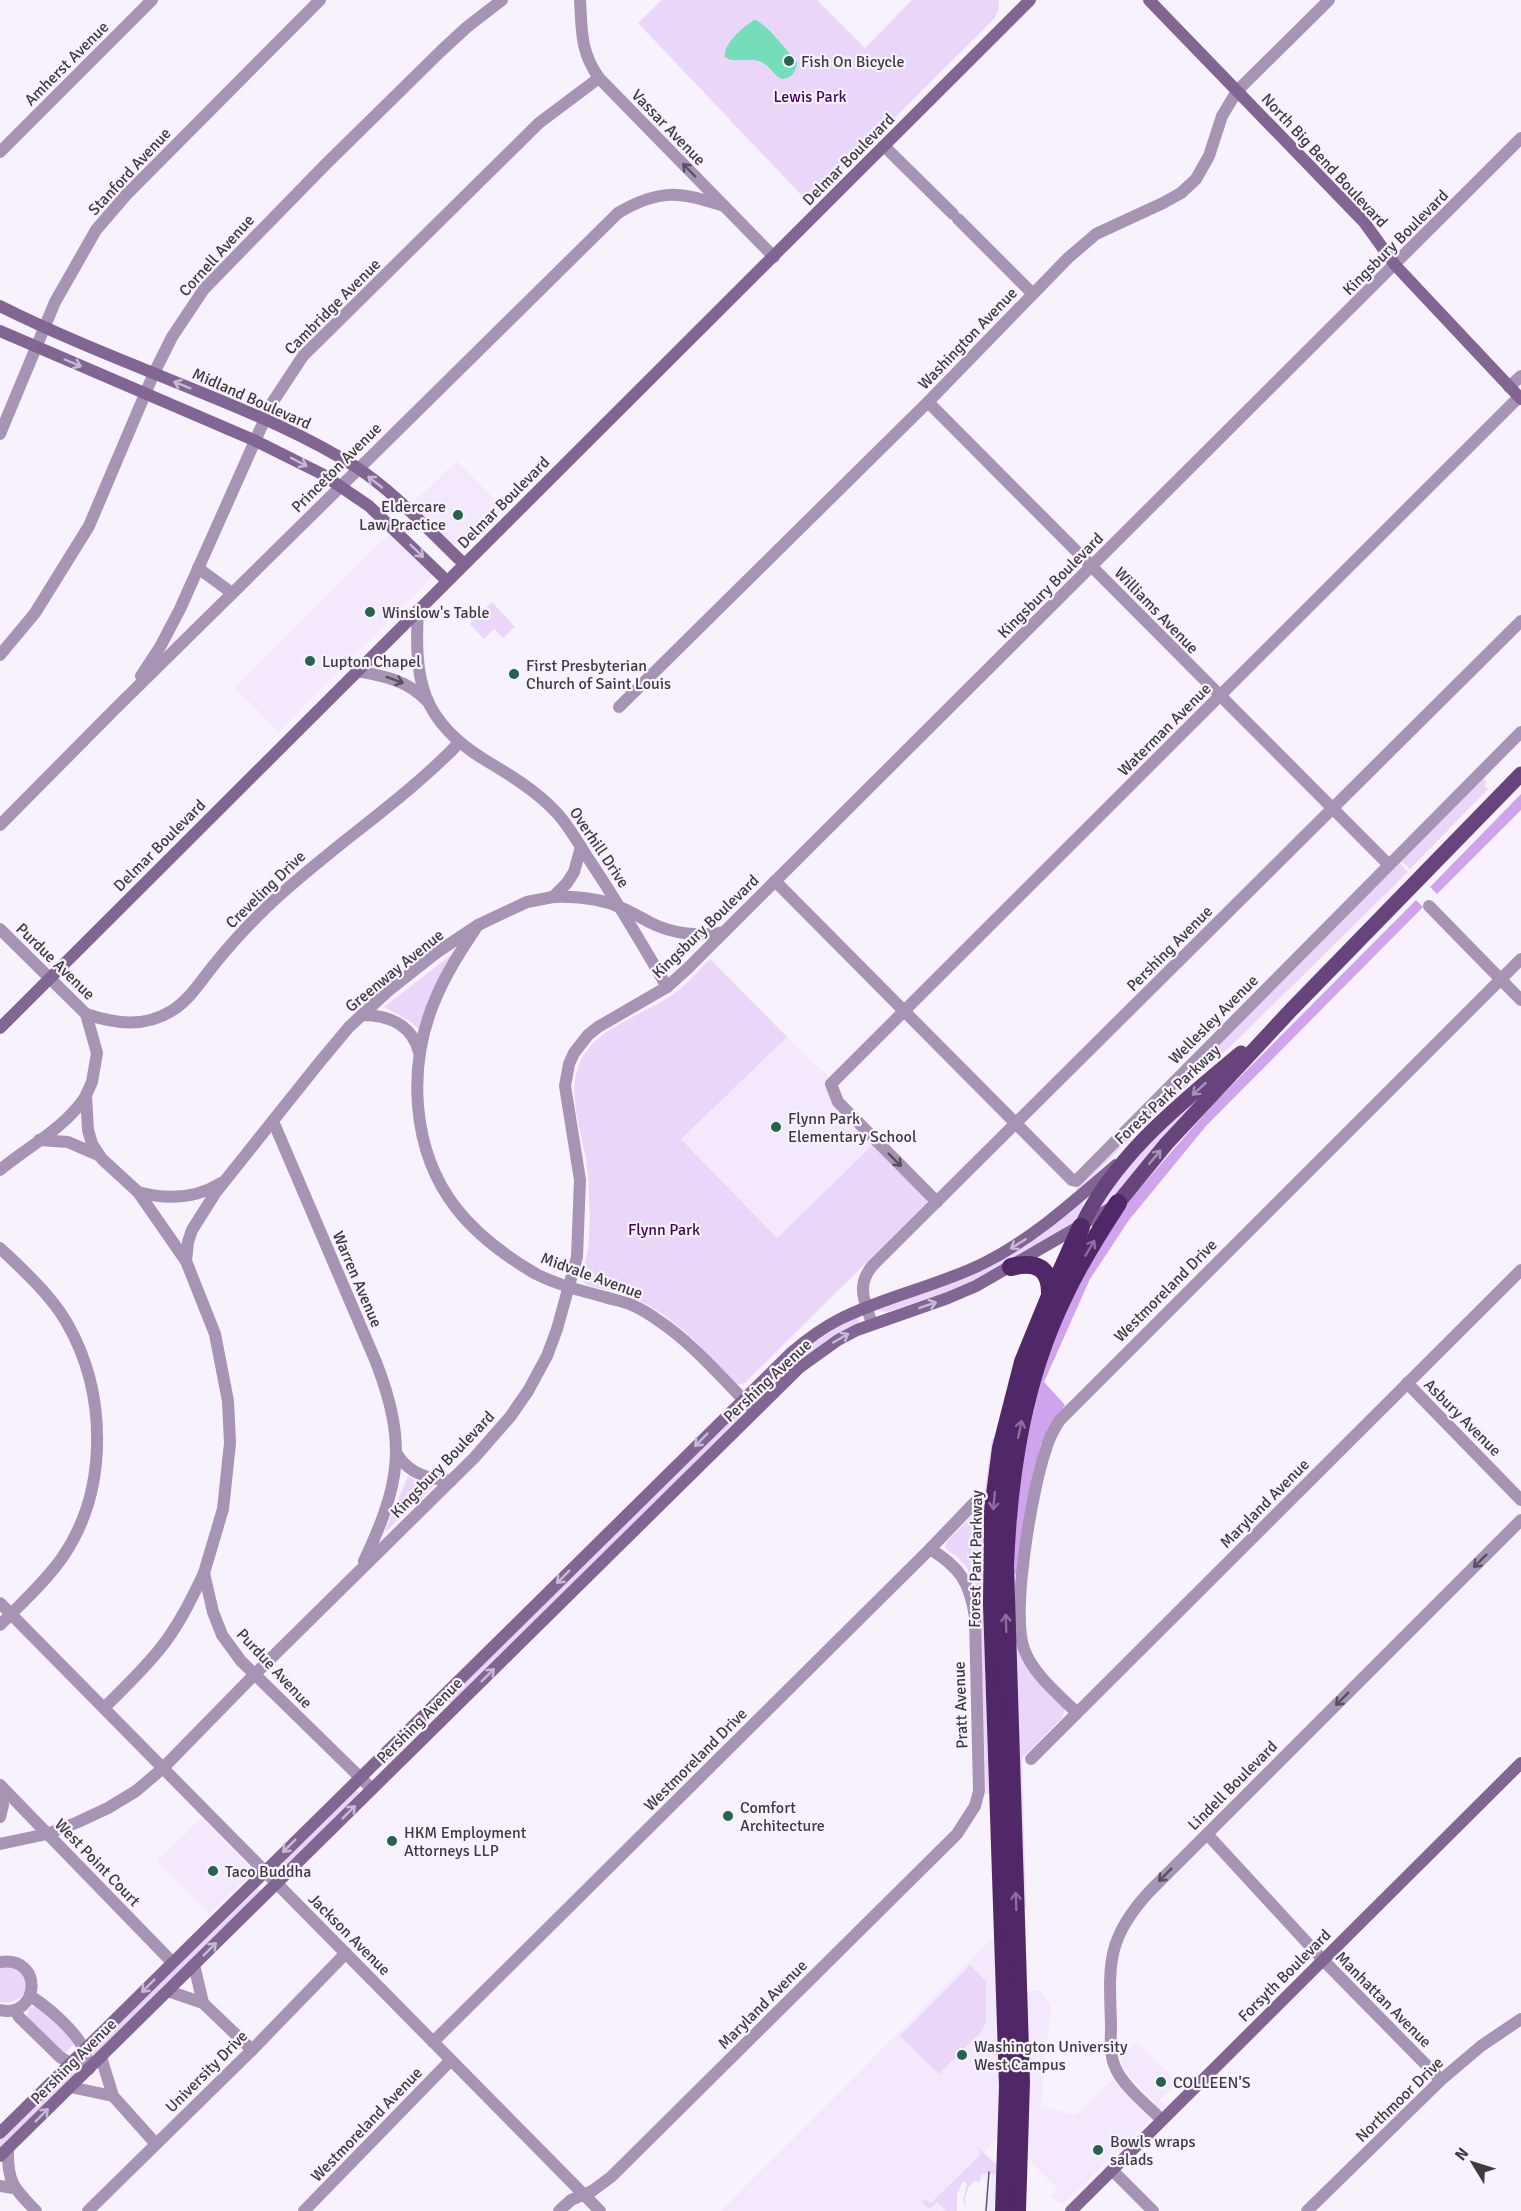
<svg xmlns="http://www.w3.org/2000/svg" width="1521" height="2211" viewBox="0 0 1521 2211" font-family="Signika,sans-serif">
  <rect width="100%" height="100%" fill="#f8f2fd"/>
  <!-- built -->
  <g fill="#f4e8fd">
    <path d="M457 461 503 508 470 541 458 546 453 544 410 505Z"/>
    <path d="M391 532 432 574 430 579 278 732 235 688Z"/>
    <path d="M787 1037 828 1076 826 1086 875 1143 777 1238 681 1138Z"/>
    <path d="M202 1818 251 1869 249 1876 209 1914 156 1861Z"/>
    <path d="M997 1934 1025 1991H1041L1051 2005 1041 2106 1076 2115 1112 2080 1143 2112 1146 2110 1151 2118 1067 2201 1061 2204 1050 2197 1058 2189 1019 2150 1029 2105 937 2202 946 2211H721Z"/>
    <path d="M1137 2042 1178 2082 1160 2100 1166 2106 1163 2109 1157 2108 1153 2103 1155 2101 1130 2077 1122 2065 1121 2059Z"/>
    <path d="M987 2173 999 2174 996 2179 994 2211H984L986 2178H982V2174Z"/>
  </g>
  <!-- green -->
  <g fill="#ead6f9">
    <path d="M662 0H817L865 48 912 0H998C1001 7 997 14 993 20L809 203 638 23Z"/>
    <path d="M492 602 515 627 503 638 494 629 484 639 470 624Z"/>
    <path d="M1482 777 1487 782 1484 785 1488 789 1410 869 1401 861Z"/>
    <path d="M1399 862 1408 872 1231 1046 1137 1132 1077 1191 1075 1189 1137 1128Z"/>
    <path d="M455 952 421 1031 408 1020 384 1007Z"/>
    <path d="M710 959 787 1037 681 1139 777 1238 875 1143 928 1198 927 1202 746 1382C742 1384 741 1385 737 1384 723 1377 704 1348 691 1337 670 1318 647 1302 620 1293 608 1289 594 1289 584 1283 581 1271 586 1259 588 1248 591 1224 589 1198 588 1175 586 1144 571 1112 575 1080 582 1032 631 1021 666 999 683 989 696 973 710 959Z"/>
    <path d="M1217 1080 1115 1197 1096 1211 1125 1166Z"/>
    <path d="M1083 1201V1205L1074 1224 975 1281 955 1289 887 1312 879 1311V1307L951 1283 1079 1202Z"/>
    <path d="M858 1316 860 1320 858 1323C820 1342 791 1368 760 1397H757L755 1395C787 1359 816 1338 858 1316Z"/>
    <path d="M738 1411 739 1418 451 1705 446 1699Z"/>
    <path d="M992 1438 997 1441 985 1517 983 1552V1601L989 1794H986L980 1606C977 1589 972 1571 959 1559 954 1554 948 1552 945 1547L947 1541 983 1505Z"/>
    <path d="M408 1476 422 1484 435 1485 384 1533Z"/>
    <path d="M1012 1574H1018L1016 1634 1065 1709 1062 1718 1022 1758 1026 1907 1022 1911Z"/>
    <path d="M355 1790 360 1793 287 1869 282 1864Z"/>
    <path d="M258 1888 262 1891 94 2056H91V2051Z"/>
    <path d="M12 1965C15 1968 21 1972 24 1975 35 1991 15 2006 0 2002V1966Z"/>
    <path d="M970 1965 986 1981V2023L980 2033 939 2074 900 2036Z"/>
    <path d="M31 2007H40L74 2041 73 2045 66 2052H62L28 2018V2010Z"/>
    <path d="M71 2071H74L75 2075 0 2149V2139Z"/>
    <path d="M976 2146 997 2165 999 2174H982L979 2183 975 2180C965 2189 964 2198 966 2211L963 2199 967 2184 963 2181 957 2194V2211H946L937 2202 930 2209 923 2203V2199L931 2203 981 2154Z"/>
  </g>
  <!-- forest -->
  <g fill="#d0a4ed">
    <path d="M1521 794V810L1437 894 1430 887Z"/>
    <path d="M1416 900 1423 907 1206 1126 1129 1220 1090 1279 1044 1382 1065 1405 1041 1444 1033 1473 1018 1574H1012L1024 1432 1061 1315 1119 1212 1215 1102Z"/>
  </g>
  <!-- water -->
  <path fill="#74ddb9" d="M754 20C765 21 787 52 797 61 797 71 792 78 782 79 773 75 769 64 759 61 748 57 735 64 725 57 723 44 743 27 754 20Z"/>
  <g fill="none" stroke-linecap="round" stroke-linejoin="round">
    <!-- street -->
    <g stroke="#a794b4" stroke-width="12">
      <path d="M580 0C582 31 580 51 599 78L774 257"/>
      <path d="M884 146 953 214"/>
      <path d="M0 152 152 0"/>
      <path d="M958 219 1033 294"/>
      <path d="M1509 387 1521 376"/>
      <path d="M928 402 1389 865"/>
      <path d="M0 434 55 302 96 230 126 195 320 0"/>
      <path d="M198 568 232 593"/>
      <path d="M418 610C414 680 421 721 485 760 510 775 535 790 555 811 568 824 576 840 586 855 615 898 641 942 667 987"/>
      <path d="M0 655 35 613 89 526 154 373 172 337 204 289 325 165 441 51 467 27 502 0"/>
      <path d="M357 671C383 676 408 680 427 701"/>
      <path d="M141 676 160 647 180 609 272 403 303 356 539 123 599 78"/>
      <path d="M619 707 928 402 1068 258 1096 234 1163 203 1181 193 1196 179 1209 156 1222 116 1237 91 1329 0"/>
      <path d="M0 825 115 709 618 213C660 188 680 192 724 206"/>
      <path d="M775 881 1072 1180 1076 1181 1521 732"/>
      <path d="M553 897C577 896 600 898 622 908 632 912 641 918 651 923 673 934 700 937 724 932"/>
      <path d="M1429 906 1521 1000"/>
      <path d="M478 925C462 949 446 973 435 1000 407 1066 411 1150 456 1208 477 1235 507 1257 536 1274 558 1285 582 1291 605 1297 614 1300 623 1301 632 1305 641 1309 651 1315 659 1321 695 1345 724 1381 755 1411"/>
      <path d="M0 929 86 1014 97 1053 92 1082 86 1095 88 1130 92 1144 102 1159 138 1192 186 1261 215 1334 228 1401 230 1443 223 1509 204 1573 213 1612 222 1635 241 1661 372 1789"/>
      <path d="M86 1014C116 1024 145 1028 173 1010 190 999 201 981 213 966 230 945 249 924 268 906 329 848 401 803 459 743"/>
      <path d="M362 1015C389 1015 412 1025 419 1052"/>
      <path d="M273 1121 376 1362C407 1443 401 1483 364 1561"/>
      <path d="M39 1140 68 1142 98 1155"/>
      <path d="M0 1170C29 1146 65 1128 86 1096"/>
      <path d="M138 1192C167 1200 195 1199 221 1183"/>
      <path d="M937 1202 838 1102 831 1084 1519 397"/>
      <path d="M0 1248C24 1271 50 1294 67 1323 107 1393 109 1490 62 1558 44 1583 21 1604 0 1625"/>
      <path d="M186 1261 188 1242 192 1230 216 1192 319 1063 349 1027 388 991 436 953 478 925 527 902 553 897 567 883 574 872 581 847"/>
      <path d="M872 1323C864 1301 856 1285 873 1265L1521 621"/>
      <path d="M1407 1383 1521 1500"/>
      <path d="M397 1454C409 1474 429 1479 451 1481"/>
      <path d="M0 1603 600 2211"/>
      <path d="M104 1708C123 1689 142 1671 159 1650 178 1627 191 1600 204 1573"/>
      <path d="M1077 1713C1059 1695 1033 1674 1024 1649 1011 1611 1032 1489 1046 1449 1049 1438 1054 1429 1060 1420L1521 959"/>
      <path d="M1031 1759 1521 1270"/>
      <path d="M0 1785 172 1962"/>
      <path d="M0 1817 3 1805 0 1785"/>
      <path d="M1207 1834 1323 1960 1441 2080"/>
      <path d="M0 1844 47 1834 78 1822 108 1808 136 1791 163 1768 255 1674 474 1458 510 1417 528 1391 547 1356 557 1329 577 1257 580 1180 565 1086 569 1064 574 1053 588 1035 598 1027 667 987 687 969 1521 138"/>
      <path d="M0 1962C45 1956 39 2019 0 2010"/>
      <path d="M194 1965 203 2003"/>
      <path d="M168 1991 203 2003 252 2050"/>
      <path d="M30 1996C47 2006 77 2032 84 2050 86 2056 87 2063 89 2069"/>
      <path d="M15 2010 19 2017 60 2057 70 2063 89 2069"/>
      <path d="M433 2042 930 1549 978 1499"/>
      <path d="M101 2057 113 2096 156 2144"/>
      <path d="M70 2087 113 2096"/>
      <path d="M1162 2120C1148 2106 1124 2087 1116 2069 1109 2056 1111 2038 1111 2024 1109 1964 1106 1939 1149 1892L1521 1520"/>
      <path d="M8 2148C7 2183 14 2188 36 2211"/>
      <path d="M1112 2170 1153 2211"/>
      <path d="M0 2186 13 2188"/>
      <path d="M88 2211 252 2050 346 1953"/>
      <path d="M304 2211 451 2060"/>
      <path d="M559 2211 571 2200 592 2191 611 2177 957 1834 975 1806 979 1791 975 1617C970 1583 960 1567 930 1549"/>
      <path d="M1307 2211 1441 2080 1481 2046 1521 2019"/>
    </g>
    <!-- secondary -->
    <g stroke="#816694" stroke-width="12">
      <path d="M1149 0 1364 222 1395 265 1521 399"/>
      <path d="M0 306C64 338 134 365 200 392 254 414 307 436 356 467 396 493 429 531 464 564"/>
      <path d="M0 331 256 441 322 474 369 506 447 581"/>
      <path d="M0 1028 1030 0"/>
      <path d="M0 2133 791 1353C806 1340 822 1328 840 1319 886 1296 938 1286 984 1263 1034 1238 1074 1201 1116 1165"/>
      <path d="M0 2156 799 1368 838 1340 857 1330 948 1298 976 1286 1111 1208"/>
      <path d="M1071 2211 1521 1763"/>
    </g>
    <!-- primary -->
    <g stroke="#67457c" stroke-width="15">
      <path d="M1118 1203 1167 1143 1291 1010 1521 774"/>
      <path d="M1081 1227C1116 1154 1180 1104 1241 1053"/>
    </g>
    <!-- highway -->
    <g stroke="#502767" stroke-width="18">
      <path d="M1011 1267C1036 1261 1051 1267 1050 1296"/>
      <path d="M1004 2211 1008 2086 992 1605 993 1510 1001 1448 1023 1362 1050 1296 1081 1227"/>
      <path d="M1017 2211 1021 2082 1005 1565C1009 1471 1023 1379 1065 1294 1080 1262 1099 1232 1118 1203"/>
    </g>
    <!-- tram -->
    <path stroke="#5d5a60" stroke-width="1.5" d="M986 2211 989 2172"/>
  </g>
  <!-- one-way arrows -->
  <defs><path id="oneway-shaft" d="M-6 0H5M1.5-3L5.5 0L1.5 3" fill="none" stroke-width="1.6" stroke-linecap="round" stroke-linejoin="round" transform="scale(1.5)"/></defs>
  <g stroke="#58515d">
    <use href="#oneway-shaft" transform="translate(689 170) rotate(-134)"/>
    <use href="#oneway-shaft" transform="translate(395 680) rotate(20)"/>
    <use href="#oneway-shaft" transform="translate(895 1160) rotate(45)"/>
    <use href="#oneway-shaft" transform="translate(1480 1561) rotate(135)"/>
    <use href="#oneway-shaft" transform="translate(1342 1699) rotate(135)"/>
    <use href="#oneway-shaft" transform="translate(1165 1875) rotate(135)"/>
  </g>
  <g stroke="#c8bad3">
    <use href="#oneway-shaft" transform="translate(73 363) rotate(23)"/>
    <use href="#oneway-shaft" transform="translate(182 385) rotate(-158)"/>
    <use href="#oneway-shaft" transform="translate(299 462) rotate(28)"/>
    <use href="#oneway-shaft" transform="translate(375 482) rotate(-142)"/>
    <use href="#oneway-shaft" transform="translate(417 551) rotate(44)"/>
    <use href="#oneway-shaft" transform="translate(1018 1244) rotate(148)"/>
    <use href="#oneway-shaft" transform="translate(928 1305) rotate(-19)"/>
    <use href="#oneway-shaft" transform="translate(841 1338) rotate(-30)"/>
    <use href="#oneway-shaft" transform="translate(701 1440) rotate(135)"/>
    <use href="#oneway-shaft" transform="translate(563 1577) rotate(135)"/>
    <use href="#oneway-shaft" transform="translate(488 1675) rotate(-45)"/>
    <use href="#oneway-shaft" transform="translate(349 1812) rotate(-45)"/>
    <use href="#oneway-shaft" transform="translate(289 1846) rotate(135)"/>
    <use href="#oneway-shaft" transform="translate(210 1949) rotate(-45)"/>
    <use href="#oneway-shaft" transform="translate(148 1986) rotate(135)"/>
    <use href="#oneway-shaft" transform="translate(42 2115) rotate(-45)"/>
  </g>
  <g stroke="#a893b6">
    <use href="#oneway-shaft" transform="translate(1199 1089) rotate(138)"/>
    <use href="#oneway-shaft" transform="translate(1155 1157) rotate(-50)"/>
  </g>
  <g stroke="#8b6e9c">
    <use href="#oneway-shaft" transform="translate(1090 1248) rotate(-59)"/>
    <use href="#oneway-shaft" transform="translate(1020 1429) rotate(-78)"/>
    <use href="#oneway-shaft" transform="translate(994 1501) rotate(96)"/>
    <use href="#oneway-shaft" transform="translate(1006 1623) rotate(-92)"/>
    <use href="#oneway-shaft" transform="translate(1016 1901) rotate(-92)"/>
  </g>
  <!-- markers -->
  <g fill="#25634f" stroke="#f8f2fd" stroke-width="2">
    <circle cx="789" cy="61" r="6"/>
    <circle cx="458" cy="515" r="6"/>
    <circle cx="370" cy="612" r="6"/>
    <circle cx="310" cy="661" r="6"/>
    <circle cx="514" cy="674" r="6"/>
    <circle cx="776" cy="1127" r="6"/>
    <circle cx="728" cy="1816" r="6"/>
    <circle cx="392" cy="1841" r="6"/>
    <circle cx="213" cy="1871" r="6"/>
    <circle cx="962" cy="2055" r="6"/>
    <circle cx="1161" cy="2082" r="6"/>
    <circle cx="1098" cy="2150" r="6"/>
  </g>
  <g text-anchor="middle" stroke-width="4.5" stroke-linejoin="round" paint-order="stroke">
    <!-- poi labels -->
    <g font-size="16" fill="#3e3b40" stroke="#f8f2fd" text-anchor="start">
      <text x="801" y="67">Fish On Bicycle</text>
      <text x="446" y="512" text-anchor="end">Eldercare<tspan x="446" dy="18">Law Practice</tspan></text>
      <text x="382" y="618">Winslow's Table</text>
      <text x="322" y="667">Lupton Chapel</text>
      <text x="526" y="671">First Presbyterian<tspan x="526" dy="18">Church of Saint Louis</tspan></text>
      <text x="788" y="1124">Flynn Park<tspan x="788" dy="18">Elementary School</tspan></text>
      <text x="740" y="1813">Comfort<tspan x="740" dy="18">Architecture</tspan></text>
      <text x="404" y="1838">HKM Employment<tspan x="404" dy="18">Attorneys LLP</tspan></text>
      <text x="225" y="1877">Taco Buddha</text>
      <text x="974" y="2052">Washington University<tspan x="974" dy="18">West Campus</tspan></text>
      <text x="1173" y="2088">COLLEEN'S</text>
      <text x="1110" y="2147">Bowls wraps<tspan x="1110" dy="18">salads</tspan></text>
    </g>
    <!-- street labels -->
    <g font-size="16" fill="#3e3b40" stroke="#f8f2fd">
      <text transform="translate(66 63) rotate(-45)" y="6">Amherst Avenue</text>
      <text transform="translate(669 127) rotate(46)" y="6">Vassar Avenue</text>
      <text transform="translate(848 159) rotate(-45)" y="6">Delmar Boulevard</text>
      <text transform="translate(1325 160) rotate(47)" y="6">North Big Bend Boulevard</text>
      <text transform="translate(129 171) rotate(-47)" y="6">Stanford Avenue</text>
      <text transform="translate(1395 242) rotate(-45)" y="6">Kingsbury Boulevard</text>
      <text transform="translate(216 255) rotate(-48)" y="6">Cornell Avenue</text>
      <text transform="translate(332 306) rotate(-45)" y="6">Cambridge Avenue</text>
      <text transform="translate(967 338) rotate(-46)" y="6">Washington Avenue</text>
      <text transform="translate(252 398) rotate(24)" y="6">Midland Boulevard</text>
      <text transform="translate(336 467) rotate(-45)" y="6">Princeton Avenue</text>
      <text transform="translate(503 502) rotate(-45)" y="6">Delmar Boulevard</text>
      <text transform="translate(1050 585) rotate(-45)" y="6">Kingsbury Boulevard</text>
      <text transform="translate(1157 610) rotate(46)" y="6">Williams Avenue</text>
      <text transform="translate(1164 729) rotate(-45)" y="6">Waterman Avenue</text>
      <text transform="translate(159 845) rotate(-45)" y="6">Delmar Boulevard</text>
      <text transform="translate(600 847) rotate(56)" y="6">Overhill Drive</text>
      <text transform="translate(265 889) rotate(-44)" y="6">Creveling Drive</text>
      <text transform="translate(705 926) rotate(-44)" y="6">Kingsbury Boulevard</text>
      <text transform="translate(1169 948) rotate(-45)" y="6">Pershing Avenue</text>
      <text transform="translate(56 961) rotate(44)" y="6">Purdue Avenue</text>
      <text transform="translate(394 970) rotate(-39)" y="6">Greenway Avenue</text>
      <text transform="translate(1213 1019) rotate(-45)" y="6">Wellesley Avenue</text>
      <text transform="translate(1167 1094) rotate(-43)" y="6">Forest Park Parkway</text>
      <text transform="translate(592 1275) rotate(20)" y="6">Midvale Avenue</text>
      <text transform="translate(358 1279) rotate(67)" y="6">Warren Avenue</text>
      <text transform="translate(1165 1290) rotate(-45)" y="6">Westmoreland Drive</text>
      <text transform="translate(767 1380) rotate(-43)" y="6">Pershing Avenue</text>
      <text transform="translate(1463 1417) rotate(45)" y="6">Asbury Avenue</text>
      <text transform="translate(442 1464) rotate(-46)" y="6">Kingsbury Boulevard</text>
      <text transform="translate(1264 1503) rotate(-45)" y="6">Maryland Avenue</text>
      <text transform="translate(975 1559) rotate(-89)" y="6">Forest Park Parkway</text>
      <text transform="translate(275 1668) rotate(47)" y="6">Purdue Avenue</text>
      <text transform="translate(960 1705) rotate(-92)" y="6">Pratt Avenue</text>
      <text transform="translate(419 1720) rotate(-45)" y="6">Pershing Avenue</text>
      <text transform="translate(695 1759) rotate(-45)" y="6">Westmoreland Drive</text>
      <text transform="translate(1232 1785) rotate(-45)" y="6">Lindell Boulevard</text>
      <text transform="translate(98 1862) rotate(46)" y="6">West Point Court</text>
      <text transform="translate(350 1934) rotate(45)" y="6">Jackson Avenue</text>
      <text transform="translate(1284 1975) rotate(-45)" y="6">Forsyth Boulevard</text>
      <text transform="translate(1384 1999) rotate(45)" y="6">Manhattan Avenue</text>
      <text transform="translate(762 2004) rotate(-45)" y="6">Maryland Avenue</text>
      <text transform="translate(73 2061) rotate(-45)" y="6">Pershing Avenue</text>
      <text transform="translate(206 2071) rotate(-45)" y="6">University Drive</text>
      <text transform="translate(1399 2099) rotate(-44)" y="6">Northmoor Drive</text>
      <text transform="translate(366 2124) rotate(-46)" y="6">Westmoreland Avenue</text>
    </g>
    <!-- park labels -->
    <g font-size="16" fill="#42035d" stroke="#f8f2fd">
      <text x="810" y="102">Lewis Park</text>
      <text x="664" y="1235">Flynn Park</text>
    </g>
  </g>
  <!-- north arrow -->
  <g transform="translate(1473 2163) rotate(308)" stroke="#f8f2fd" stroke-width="4.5" paint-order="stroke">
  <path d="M0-4.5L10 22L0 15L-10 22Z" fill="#3e3b40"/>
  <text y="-9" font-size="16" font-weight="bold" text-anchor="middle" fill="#3e3b40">N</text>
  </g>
</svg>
